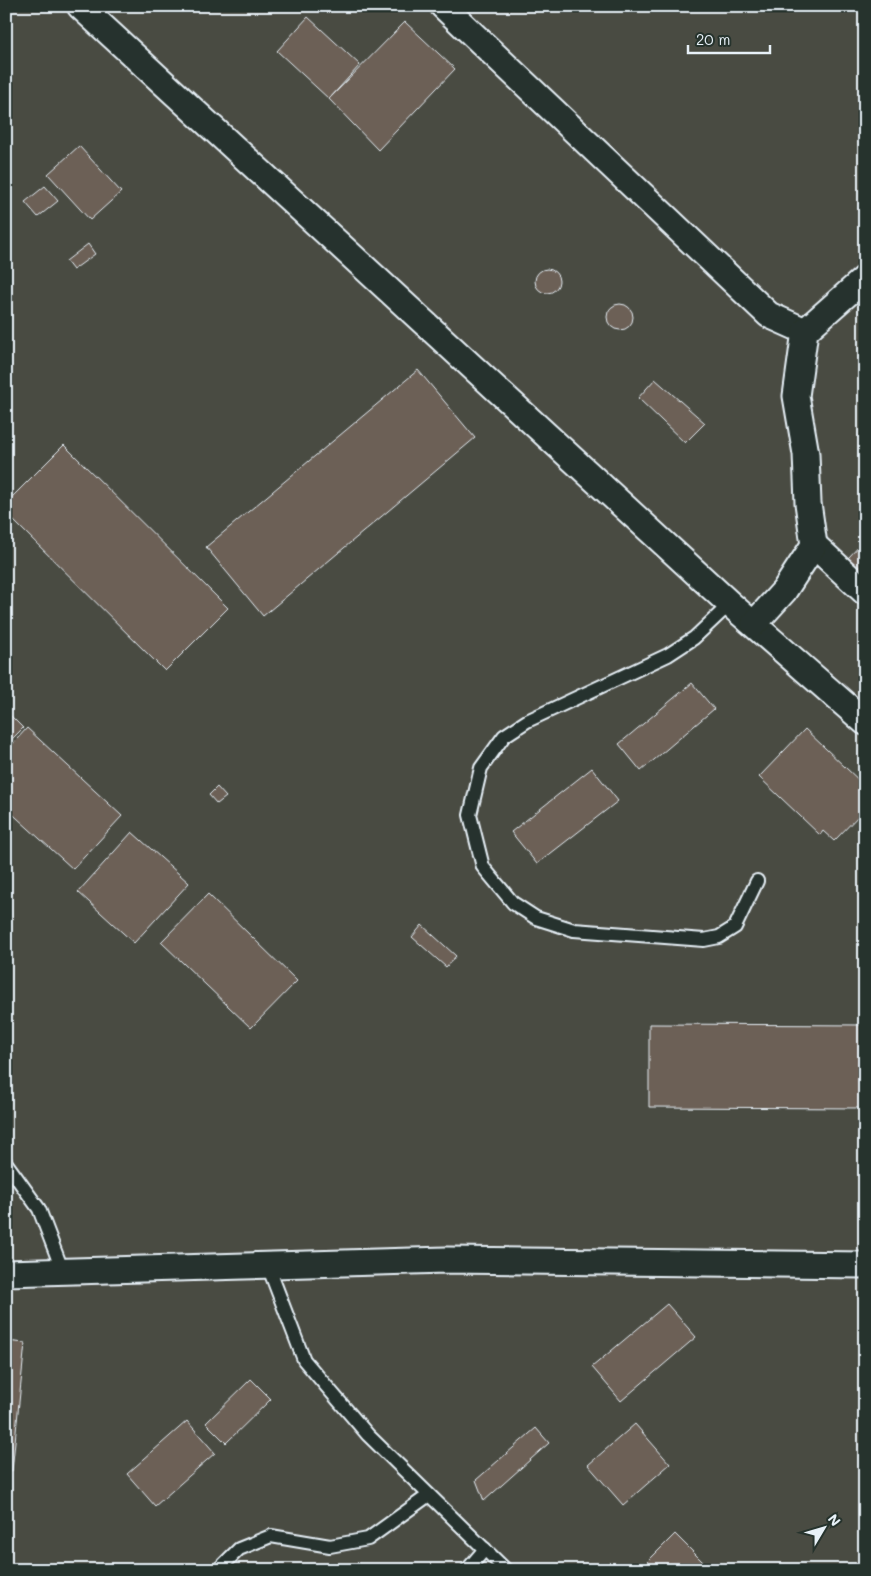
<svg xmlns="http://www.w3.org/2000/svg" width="871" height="1576" viewBox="0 0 871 1576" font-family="Mali,sans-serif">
  <rect width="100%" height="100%" fill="#3b413a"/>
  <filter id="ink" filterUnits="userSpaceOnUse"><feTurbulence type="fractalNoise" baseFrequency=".02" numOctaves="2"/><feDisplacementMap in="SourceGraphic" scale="10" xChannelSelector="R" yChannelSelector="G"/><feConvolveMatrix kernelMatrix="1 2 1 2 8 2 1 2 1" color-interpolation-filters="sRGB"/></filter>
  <g filter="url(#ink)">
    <!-- built -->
    <rect fill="#4a4b43" x="6" y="6" width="859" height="1564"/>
    <!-- building -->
    <g fill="#6c6157" stroke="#e8f1f8">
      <path d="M308 17 360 65 329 99 277 51Z"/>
      <path d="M405 22 455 69 378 150 329 99Z"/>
      <path d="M79 146 121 192 90 220 48 174Z"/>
      <path d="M45 186 58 201 38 217 25 202Z"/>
      <path d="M88 244 95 254 73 270 66 261Z"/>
      <circle cx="547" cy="281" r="12"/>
      <circle cx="620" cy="317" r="13"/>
      <path d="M418 370 475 438 263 616 206 547Z"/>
      <path d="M655 379 705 423 685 443 638 398Z"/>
      <path d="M64 445 228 608 165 671 6 513V503Z"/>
      <path d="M865 540V574L848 558Z"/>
      <path d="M692 683 714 709 641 771 619 744Z"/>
      <path d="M6 711 23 728 6 745Z"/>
      <path d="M27 728 122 816 73 869 6 808V803L12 797 6 791V751Z"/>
      <path d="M805 729 865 786V809L834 841 823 831 820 835 759 777Z"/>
      <path d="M592 768 618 801 537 864 511 832Z"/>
      <path d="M217 787 226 797 217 804 209 795Z"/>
      <path d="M132 832 189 883 134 943 78 892Z"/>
      <path d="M208 894 297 981 251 1028 161 942Z"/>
      <path d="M422 925 456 956 446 967 412 937Z"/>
      <path d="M649 1024 865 1025V1108L649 1107Z"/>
      <path d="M667 1304 696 1337 621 1401 592 1367Z"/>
      <path d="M6 1341 25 1343 12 1471 6 1470Z"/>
      <path d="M251 1379 271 1399 226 1443 206 1423Z"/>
      <path d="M187 1421 215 1453 155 1506 127 1474Z"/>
      <path d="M635 1424 670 1464 623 1505 588 1465Z"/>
      <path d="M536 1428 549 1443 484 1501 476 1480Z"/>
      <path d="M675 1534 711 1570H639Z"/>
    </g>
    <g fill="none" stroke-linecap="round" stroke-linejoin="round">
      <defs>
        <g id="service">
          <path d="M730 604 694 638 668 655 527 721 504 736 481 768 470 815 483 867 513 903 536 918 574 930 704 940 719 937 735 927 757 881"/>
          <path d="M6 1163 39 1209 63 1272"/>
          <path d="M268 1266 304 1360 368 1435 506 1570"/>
          <path d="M218 1570 239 1549 271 1536 330 1546 368 1539 429 1495"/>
          <path d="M467 1570 485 1549"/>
        </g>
        <g id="minor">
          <path d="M80 6 730 604 865 722"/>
          <path d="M443 6 769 315 805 331"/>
          <path d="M814 545 865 592"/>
          <path d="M754 624 784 591 814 545 808 503 806 454 796 396 805 331 865 278"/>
          <path d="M6 1273 446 1260 865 1265"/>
        </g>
      </defs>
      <!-- service casing -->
      <use href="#service" stroke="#e8f1f8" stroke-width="16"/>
      <!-- minor casing -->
      <use href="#minor" stroke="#e8f1f8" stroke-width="29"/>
      <!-- service -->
      <use href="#service" stroke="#26332d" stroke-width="12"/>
      <!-- minor -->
      <use href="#minor" stroke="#26332d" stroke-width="25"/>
    </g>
  </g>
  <!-- margin -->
  <rect width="871" height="1576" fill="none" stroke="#26332d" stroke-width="25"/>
  <rect x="12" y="12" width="846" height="1551" fill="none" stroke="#e8f1f8" stroke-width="2" filter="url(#ink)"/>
  <!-- north arrow -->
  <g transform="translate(824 1528) rotate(52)" stroke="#26332d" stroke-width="4" paint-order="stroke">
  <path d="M0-4L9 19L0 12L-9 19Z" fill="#e8f1f8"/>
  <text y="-8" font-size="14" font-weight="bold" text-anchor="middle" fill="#e8f1f8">N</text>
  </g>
  <!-- scale -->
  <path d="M688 45v8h82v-8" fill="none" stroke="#e8f1f8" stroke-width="2.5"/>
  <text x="696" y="45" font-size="15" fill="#e8f1f8" stroke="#26332d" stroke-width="4" paint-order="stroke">20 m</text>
</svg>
